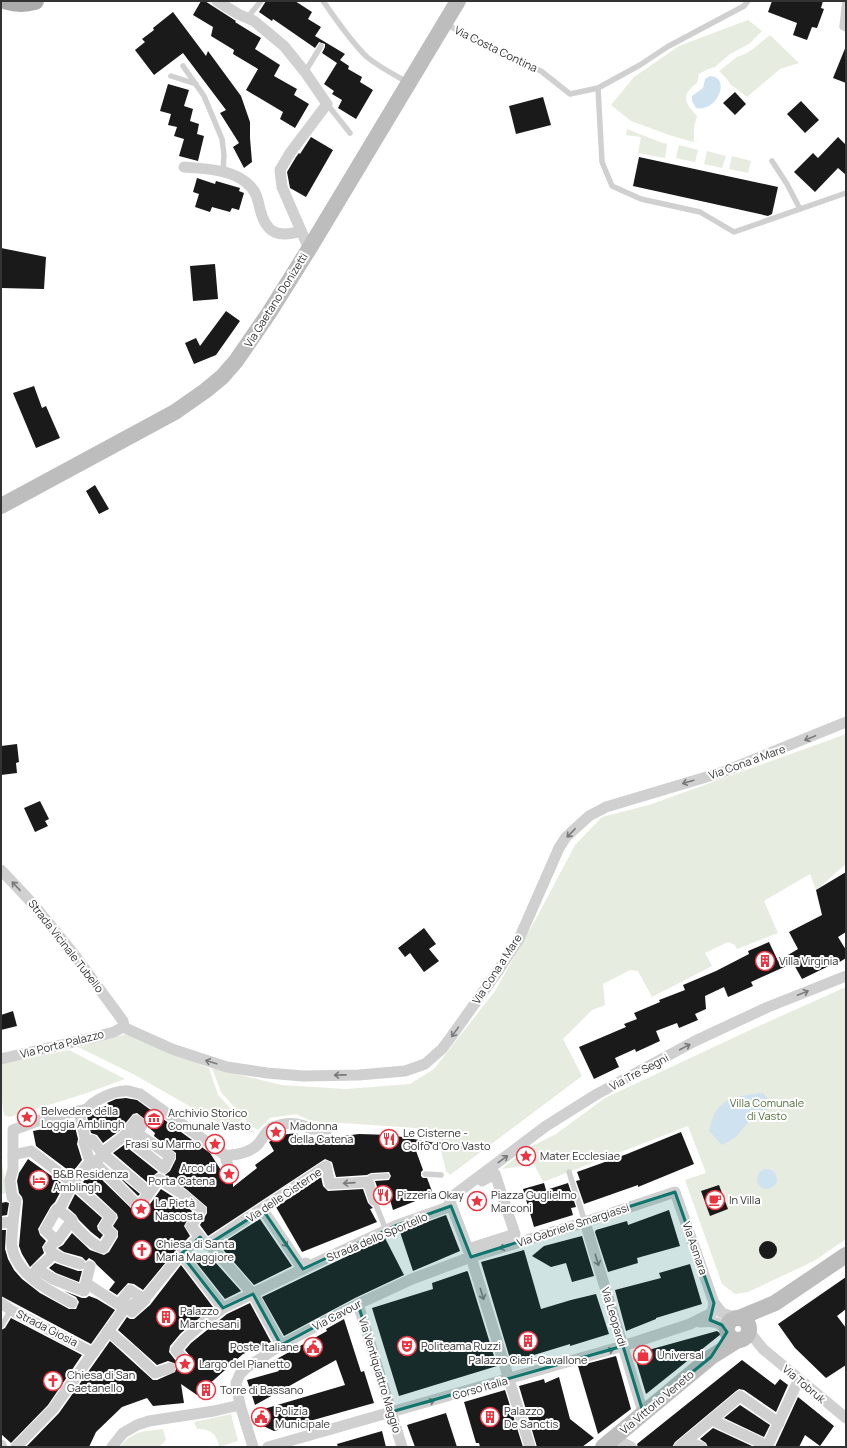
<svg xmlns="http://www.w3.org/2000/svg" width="847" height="1448" viewBox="0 0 847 1448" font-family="Manrope,sans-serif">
  <rect width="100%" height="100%" fill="#fff"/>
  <!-- green -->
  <g fill="#e6ecdf">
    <path d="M748 20 762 31 749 44 730 54 715 67 706 70 699 74 697 83C680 95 685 103 697 116L694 127V142L672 136 631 121 611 105 634 77 679 46Z"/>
    <path d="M770 35 799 63 780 69 747 97 730 84 727 79 719 71 737 57 745 54 753 49Z"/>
    <path d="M627 129 660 142 667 144 665 158 638 153 641 137 626 135Z"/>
    <path d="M679 145 698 150 695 162 676 158Z"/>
    <path d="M707 151 726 156 722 168 704 164Z"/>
    <path d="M732 156 751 161 748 173 729 169Z"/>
    <path d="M846 734V864L816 890 810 874 764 901 778 933 737 949 735 945 728 942 705 953 712 966 652 997 638 971 630 970 603 984 605 1005 592 1010 563 1039 582 1076 450 1175 446 1171 437 1135 416 1128 311 1121 296 1114 270 1118 258 1130 249 1124 221 1092 212 1068 282 1085 346 1089 410 1084 434 1069 495 991 537 917 575 845 602 817 649 805Z"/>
    <path d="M846 987V1239L814 1261 748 1292 735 1294 722 1284 685 1180 706 1173 688 1126 543 1182 534 1164 502 1169 526 1149 556 1134 605 1098 750 1030Z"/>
    <path d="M126 1034 209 1068 218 1095 248 1127 256 1133 224 1126 135 1075 78 1047Z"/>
    <path d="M69 1050 125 1079 84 1094 10 1117 4 1115 1 1094V1064Z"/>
    <path d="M1 1158 7 1193 1 1194Z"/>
    <path d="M231 1414 238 1441 219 1447C217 1434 210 1428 197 1429L194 1422Z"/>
    <path d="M163 1429 166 1440 159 1447H120C134 1430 142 1432 163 1429Z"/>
  </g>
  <!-- water -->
  <g fill="#cee2ef">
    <path d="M710 76C732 77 717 113 696 108L692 101V96L703 88 705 79Z"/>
    <path d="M763 1093 768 1099 770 1108 751 1119 736 1137 722 1145 709 1131C716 1097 732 1097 763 1093Z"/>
    <circle cx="767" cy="1179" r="10"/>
  </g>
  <!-- building -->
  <g fill="#1a1a1a">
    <path d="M201 1H205L211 5 236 21 235 22 261 38 255 49 280 65 274 76 297 89 294 95 309 104 295 128 280 119 283 112 246 90 258 69 233 54 234 50 211 36 213 27 193 15Z"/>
    <path d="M266 1H295L312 12 308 19 321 27 315 36 345 54 340 60 349 66 348 69 362 77 360 82 373 90 356 119 338 108 342 100 332 94 334 91 324 84 337 63 322 53 325 47V44L319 42 315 48 273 19 272 21 259 12Z"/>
    <path d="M772 1H823L821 8 824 9 817 28 812 27 807 40 793 35 797 23 768 12Z"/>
    <path d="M173 12 206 56 208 51 241 96 250 122V138L252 162 244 168 233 147 239 143 220 113 226 110 183 53 154 75 135 50 145 42 142 39 154 30 153 28Z"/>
    <path d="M846 46V83L833 78Z"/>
    <path d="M168 84 189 90 184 106 193 109 190 121 199 124 197 134 204 136 198 161 179 156 184 139 174 136 177 127 168 125 171 114 160 111Z"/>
    <path d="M735 92 746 104 735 115 723 103Z"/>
    <path d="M543 97 551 125 516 134 509 106Z"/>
    <path d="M801 101 819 120 805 133 787 114Z"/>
    <path d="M311 137 333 150 306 197 290 188 287 172 296 157 299 153 300 154Z"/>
    <path d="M838 137 846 145V175L838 168 815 192 794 172 813 153 818 158Z"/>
    <path d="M639 157 778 187 772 214 768 216 633 186Z"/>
    <path d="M197 178 215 184 216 181 240 188 239 191 244 193 239 210 232 208 230 212 212 207 210 212 195 207 199 194 193 192Z"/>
    <path d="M1 248 46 257 44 289 1 288Z"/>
    <path d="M215 264 218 299 193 301 190 266Z"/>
    <path d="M226 311 240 321 216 355 194 364 185 343 196 338 200 346Z"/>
    <path d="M34 386 42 408 46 406 60 438 36 448 13 393Z"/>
    <path d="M95 485 109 509 99 514 86 491Z"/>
    <path d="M17 744 19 762 16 763 17 773 1 775V746Z"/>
    <path d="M40 801 49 819 45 821 48 826 35 832 24 808Z"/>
    <path d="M846 872V932L838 937 846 950V958L835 965V963L802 979 793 963 751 982 753 986 728 997 724 987 705 996 706 1009 695 1014 698 1020 679 1028 677 1023 656 1031 660 1041 636 1052 635 1049 615 1058 619 1067 594 1079 579 1047 626 1027 624 1024 637 1019 634 1013 660 1002 659 1000 685 990 683 985 716 971 749 954 748 951 769 942 778 961 798 949 789 932 822 915 816 890Z"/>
    <path d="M424 928 436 944 429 949 439 961 424 972 410 953 405 957 398 948Z"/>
    <path d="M13 1011 17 1026 1 1030V1015Z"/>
    <path d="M126 1098 137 1100 210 1153 224 1175 228 1177 233 1176V1187L257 1168 255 1165 274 1151 269 1142 280 1135 297 1133 299 1138H328L359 1134 391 1135 436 1143V1146L415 1148 423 1170 421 1172V1176L423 1178H427L433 1194 393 1210 390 1200 380 1204 381 1198 375 1181 389 1180 391 1176 389 1172 371 1173 367 1175 336 1177 332 1162 325 1159 208 1236 200 1225 207 1213V1207L186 1189 165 1175 170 1171 176 1159V1153L154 1136 155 1133 148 1127 149 1123 146 1120 137 1113 133 1114 119 1131 103 1143 97 1135 91 1133 87 1116 97 1109 109 1105 107 1103 116 1099Z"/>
    <path d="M74 1123 78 1139 77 1144 82 1160 72 1173 36 1146 33 1131Z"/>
    <path d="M681 1132 694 1164 638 1187V1185L584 1204 576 1181 580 1180 577 1172 627 1154Z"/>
    <path d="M124 1145 158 1172 154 1175 148 1183 113 1153Z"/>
    <path d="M28 1159 64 1185 55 1202 51 1206 38 1229 40 1235 46 1241 42 1247 44 1253 30 1267 22 1254 19 1246 23 1201 22 1197 19 1193 17 1181 19 1173Z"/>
    <path d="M92 1170 137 1214H141L145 1211 161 1189 178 1200 192 1211 184 1226 190 1236 176 1250 143 1290 134 1284 128 1283 117 1295 109 1290 115 1282 97 1265 94 1261 89 1258 86 1261 82 1257 64 1252 58 1248 63 1245 72 1233 90 1250 104 1255 109 1252 118 1237V1231L113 1226 118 1218 117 1214 83 1182Z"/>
    <path d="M117 1175 140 1194 138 1196Z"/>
    <path d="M321 1177 323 1186 328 1191 363 1189 368 1203 373 1208 370 1209 377 1222 302 1252 276 1207Z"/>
    <path d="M544 1183 546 1190 568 1183 576 1207 571 1208 573 1215 534 1227 523 1189Z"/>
    <path d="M719 1185 728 1209 710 1216 701 1191Z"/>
    <path d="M75 1194 102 1218 97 1226 98 1230 103 1235 100 1239 91 1232 79 1220 76 1215 68 1208Z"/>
    <path d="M6 1202 9 1203 7 1215 1 1216V1203Z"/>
    <path d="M669 1210 680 1246 637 1258 638 1263 608 1272 595 1232 596 1230 627 1221 628 1225Z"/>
    <path d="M446 1215 460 1251 413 1271 400 1232Z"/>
    <path d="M260 1219 292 1266 254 1285 219 1245Z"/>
    <path d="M1 1230H6L5 1249 8 1259 14 1270 22 1279 40 1293 69 1309H76L79 1302 76 1297 64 1291 82 1298H86L89 1296 97 1299 115 1310 91 1344 1 1296Z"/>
    <path d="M582 1236 594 1276 572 1282 566 1263 551 1267 532 1256 544 1246Z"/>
    <path d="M385 1238 404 1275 355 1298 284 1336 262 1297Z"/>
    <circle cx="768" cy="1250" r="9"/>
    <path d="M524 1250 541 1309 571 1300 596 1294 609 1334 570 1346V1344L511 1362 481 1262Z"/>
    <path d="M207 1253 241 1291 225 1299 195 1261Z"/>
    <path d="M55 1263 78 1271H82L79 1282 56 1273 49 1268Z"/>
    <path d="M690 1264 702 1304 656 1318V1319L626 1331 615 1290 661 1278 659 1273Z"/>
    <path d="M181 1265 213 1307 181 1333 170 1346 169 1352 180 1366 186 1368 191 1364V1357L185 1350 191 1343 227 1314 250 1303 271 1342 243 1354 197 1395 181 1384 184 1403 153 1406 147 1398 122 1407 96 1432 89 1447H26L59 1413 110 1341 153 1380H157L175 1372 177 1366 174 1363 168 1361 157 1365 118 1330 127 1317 130 1319H134L150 1305Z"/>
    <path d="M467 1271 468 1272 497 1366 399 1396 372 1308 433 1289 432 1283Z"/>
    <path d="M846 1277V1309L837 1316 846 1328V1365L826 1378 795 1348 778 1324Z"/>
    <path d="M11 1318 82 1355 48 1405 11 1443 1 1434V1330L5 1328Z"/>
    <path d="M344 1319 361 1372 364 1371 374 1403 274 1431 261 1425 257 1411 345 1385 336 1360 255 1405 247 1380 279 1371 273 1361 327 1331 326 1329Z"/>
    <path d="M717 1331 721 1334 646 1394 634 1354Z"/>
    <path d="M616 1356 631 1409 598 1434 578 1366Z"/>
    <path d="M742 1360 775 1385 780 1379 788 1385 776 1412 744 1390 739 1389 736 1391 675 1442 672 1447H638L637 1444Z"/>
    <path d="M559 1377 570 1419 594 1438 582 1447H537L519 1386 544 1379 545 1383Z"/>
    <path d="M505 1390 523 1447H480L479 1443H476L464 1402Z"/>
    <path d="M798 1397 834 1426 820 1446 805 1435 799 1447H775Z"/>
    <path d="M740 1405 770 1425 764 1437 724 1418Z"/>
    <path d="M446 1413 457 1447H415L407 1425Z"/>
    <path d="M713 1428 754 1447H708L706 1443 700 1439Z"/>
    <path d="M382 1431 386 1447H338L337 1444Z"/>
  </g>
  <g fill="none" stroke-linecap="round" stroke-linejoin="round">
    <!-- lane -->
    <g stroke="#d0d0d0" stroke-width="5.5">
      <path d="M323 1C336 19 351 42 367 57 379 67 393 74 407 82"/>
      <path d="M845 1 842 27 846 29"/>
      <path d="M247 18 261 1"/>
      <path d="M446 24 499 53 541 71 570 94 598 88 640 65 667 47 744 6 748 1"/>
      <path d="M183 66 204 96 222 139 224 155 223 172"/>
      <path d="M305 72 321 46"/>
      <path d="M171 76 196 84"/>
      <path d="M598 88 602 162 612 186 641 199 700 212 734 232 846 193"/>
      <path d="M327 104 350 133"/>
      <path d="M772 161 787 184 800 209"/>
      <path d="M569 1172 585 1222"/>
      <path d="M425 1174 441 1175"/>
      <path d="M368 1182 371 1177 387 1176"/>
      <path d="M374 1200 384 1225"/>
      <path d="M1 1326 11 1310"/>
    </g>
    <!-- street -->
    <g stroke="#d0d0d0" stroke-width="11">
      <path d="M217 1 238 14 254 21 284 46 305 72 327 104 290 153 280 170 282 187 309 249"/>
      <path d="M184 167C207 169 235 169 251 187 257 193 258 201 260 209 266 234 279 238 301 231"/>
      <path d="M1 870 33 904 73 953 123 1021 124 1025 123 1027"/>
      <path d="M123 1027 172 1049 193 1056 227 1067 267 1073 303 1076 359 1075 405 1071 425 1064 442 1049 451 1037 498 971 519 939 559 848 566 837 589 816 606 807 723 772 846 722"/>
      <path d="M1 1059 91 1038 114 1032 123 1027"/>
      <path d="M79 1112 86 1142"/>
      <path d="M136 1120 142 1125 137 1133 170 1156 164 1168 124 1136Z"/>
      <path d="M92 1140 103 1154 95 1163 90 1162 84 1142Z"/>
      <path d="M102 1153 124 1136"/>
      <path d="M103 1154 149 1193"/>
      <path d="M13 1155 31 1151 73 1183 111 1217 104 1227 112 1234 103 1248C91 1245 80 1231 71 1222"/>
      <path d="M225 1155 229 1170"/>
      <path d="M95 1163 139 1207 159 1179 182 1194 201 1210 191 1226 200 1237"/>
      <path d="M455 1196 449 1199 471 1257 530 1447"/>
      <path d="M449 1199 546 1126 597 1094 695 1041 768 1007 846 976"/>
      <path d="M57 1209 72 1220 57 1241 45 1230Z"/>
      <path d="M59 1210 73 1183 90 1162"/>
      <path d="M263 1210 300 1265 306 1263"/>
      <path d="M13 1222C13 1229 11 1239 12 1247 17 1275 49 1291 72 1303"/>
      <path d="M585 1222 643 1412"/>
      <path d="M1 1223 13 1222 16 1200 12 1197 10 1180 13 1169V1130L46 1118 87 1109C93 1101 113 1091 124 1091 129 1090 135 1093 140 1094L225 1155C236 1156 252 1152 259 1143 263 1138 266 1130 273 1127 281 1124 292 1122 301 1125 305 1126 308 1128 312 1129 317 1129 323 1129 328 1129"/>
      <path d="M209 1244 253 1294 281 1345"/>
      <path d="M468 1249 515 1234 495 1174 482 1181"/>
      <path d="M54 1254 61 1258 80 1264"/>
      <path d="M181 1254 223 1308"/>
      <path d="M37 1269 53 1279 84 1291 90 1266"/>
      <path d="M303 1269 395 1226 451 1206"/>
      <path d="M34 1274 37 1269 54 1254 49 1248 56 1240"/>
      <path d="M86 1283 124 1308"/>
      <path d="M130 1290 145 1300 132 1312 120 1303Z"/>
      <path d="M1 1303 11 1310 93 1353"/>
      <path d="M358 1304 402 1447"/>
      <path d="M700 1322C712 1321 718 1321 727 1330"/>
      <path d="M748 1330 763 1349 846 1418"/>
      <path d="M108 1331 134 1353 155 1373 170 1368"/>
      <path d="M185 1361 176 1350 186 1338 203 1323 223 1308 303 1269 300 1265"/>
      <path d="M712 1420 768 1446"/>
      <path d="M613 1438 631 1447"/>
      <path d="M687 1441 701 1447"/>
      <path d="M1 1445 2 1447"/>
      <path d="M16 1447 53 1409 124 1309 146 1297 181 1254 200 1237 207 1245 326 1166 330 1184 368 1182 374 1200"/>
      <path d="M112 1447 123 1433 137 1425 149 1421 214 1411 240 1405"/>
      <path d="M253 1447 240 1405 236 1383 240 1374 246 1368 281 1345 358 1304 412 1279 471 1257 585 1222 675 1192 714 1303 722 1313 736 1318"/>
      <path d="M268 1447 623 1346 690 1324 712 1313 714 1303"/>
      <path d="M679 1447 740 1396 779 1423"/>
      <path d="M767 1447 799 1379"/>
    </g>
    <!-- secondary -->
    <g stroke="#bdbdbd" stroke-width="16">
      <path d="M1 506 175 412 205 391 222 377 236 361 269 313 309 249 458 1"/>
      <path d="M739 1318 775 1303 846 1255"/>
      <circle cx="738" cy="1329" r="11"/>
      <path d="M603 1447 711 1357 738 1340"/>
    </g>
    <!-- primary -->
    <path stroke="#ababab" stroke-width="18" d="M7 1C17 4 25 4 35 1"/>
  </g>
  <!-- one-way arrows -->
  <defs><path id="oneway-shaft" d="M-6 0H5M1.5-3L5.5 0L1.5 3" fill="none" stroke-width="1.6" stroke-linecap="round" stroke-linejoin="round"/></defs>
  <g stroke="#7a7a7a">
    <use href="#oneway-shaft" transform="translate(810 738) rotate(157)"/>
    <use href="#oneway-shaft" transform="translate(688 782) rotate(164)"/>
    <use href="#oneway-shaft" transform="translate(571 833) rotate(134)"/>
    <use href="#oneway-shaft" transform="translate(16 886) rotate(-133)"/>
    <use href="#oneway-shaft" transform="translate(803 993) rotate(-22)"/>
    <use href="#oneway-shaft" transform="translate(455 1032) rotate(126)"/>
    <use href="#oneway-shaft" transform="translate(685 1047) rotate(-28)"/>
    <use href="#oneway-shaft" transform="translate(211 1062) rotate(-163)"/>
    <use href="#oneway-shaft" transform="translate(340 1075) rotate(179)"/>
    <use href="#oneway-shaft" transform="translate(503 1159) rotate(-37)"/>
    <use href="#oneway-shaft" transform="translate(349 1183) rotate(176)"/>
    <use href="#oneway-shaft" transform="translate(284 1242) rotate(56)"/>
    <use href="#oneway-shaft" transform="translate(505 1247) rotate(163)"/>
    <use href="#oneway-shaft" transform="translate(597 1260) rotate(73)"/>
    <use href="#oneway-shaft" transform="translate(482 1294) rotate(73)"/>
    <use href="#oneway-shaft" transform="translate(608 1351) rotate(-16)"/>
    <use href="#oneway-shaft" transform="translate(429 1402) rotate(-16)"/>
  </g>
  <!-- marked area -->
  <path fill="#0f766e" fill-opacity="0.2" stroke="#0f766e" stroke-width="3" stroke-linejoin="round" d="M675 1192 714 1303 710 1320 722 1325 727 1332 711 1357 643 1412 623 1346 391 1412 358 1304 281 1345 253 1294 223 1308 181 1254 200 1237 207 1245 263 1210 303 1269 395 1226 451 1206 471 1257Z"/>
  <!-- icons -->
  <defs>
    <symbol id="building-ring" viewBox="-11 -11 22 22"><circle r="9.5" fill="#fff" stroke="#eb3440" stroke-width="1.5"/><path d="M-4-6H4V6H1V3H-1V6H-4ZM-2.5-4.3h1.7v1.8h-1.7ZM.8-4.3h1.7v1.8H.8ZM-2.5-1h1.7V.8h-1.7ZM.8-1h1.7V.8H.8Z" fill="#eb3440"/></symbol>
    <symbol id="sight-ring" viewBox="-11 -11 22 22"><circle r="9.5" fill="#fff" stroke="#eb3440" stroke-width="1.5"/><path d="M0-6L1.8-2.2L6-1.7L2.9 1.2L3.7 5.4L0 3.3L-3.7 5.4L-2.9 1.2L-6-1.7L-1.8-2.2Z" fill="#eb3440"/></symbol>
    <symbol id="museum-ring" viewBox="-11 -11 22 22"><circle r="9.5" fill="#fff" stroke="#eb3440" stroke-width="1.5"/><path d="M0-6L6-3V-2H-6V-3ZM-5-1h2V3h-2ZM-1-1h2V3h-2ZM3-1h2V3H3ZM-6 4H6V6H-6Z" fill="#eb3440"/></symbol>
    <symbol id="restaurant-ring" viewBox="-11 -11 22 22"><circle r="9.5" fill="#fff" stroke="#eb3440" stroke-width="1.5"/><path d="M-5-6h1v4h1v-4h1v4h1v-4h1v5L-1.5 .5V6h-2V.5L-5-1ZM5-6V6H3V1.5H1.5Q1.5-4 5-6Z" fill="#eb3440"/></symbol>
    <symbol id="hotel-ring" viewBox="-11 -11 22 22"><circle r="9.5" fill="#fff" stroke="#eb3440" stroke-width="1.5"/><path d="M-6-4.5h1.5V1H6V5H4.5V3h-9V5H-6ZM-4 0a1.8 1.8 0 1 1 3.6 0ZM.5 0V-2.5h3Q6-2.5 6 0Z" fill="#eb3440"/></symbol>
    <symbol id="cafe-ring" viewBox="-11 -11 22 22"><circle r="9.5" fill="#fff" stroke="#eb3440" stroke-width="1.5"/><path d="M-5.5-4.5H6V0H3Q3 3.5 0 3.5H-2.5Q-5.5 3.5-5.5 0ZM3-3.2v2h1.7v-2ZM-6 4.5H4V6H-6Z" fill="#eb3440"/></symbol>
    <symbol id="church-ring" viewBox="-11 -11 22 22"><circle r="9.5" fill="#fff" stroke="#eb3440" stroke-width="1.5"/><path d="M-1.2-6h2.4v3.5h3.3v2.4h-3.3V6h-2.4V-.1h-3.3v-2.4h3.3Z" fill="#eb3440"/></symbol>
    <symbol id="theatre-ring" viewBox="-11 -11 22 22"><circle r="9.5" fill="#fff" stroke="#eb3440" stroke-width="1.5"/><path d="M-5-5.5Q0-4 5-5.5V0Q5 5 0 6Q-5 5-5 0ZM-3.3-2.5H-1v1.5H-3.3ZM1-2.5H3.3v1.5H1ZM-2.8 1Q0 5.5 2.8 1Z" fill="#eb3440"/></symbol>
    <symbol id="civic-ring" viewBox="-11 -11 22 22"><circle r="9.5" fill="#fff" stroke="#eb3440" stroke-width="1.5"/><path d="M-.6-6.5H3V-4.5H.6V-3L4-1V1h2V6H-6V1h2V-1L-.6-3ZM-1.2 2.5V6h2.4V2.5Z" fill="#eb3440"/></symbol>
    <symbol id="shop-ring" viewBox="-11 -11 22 22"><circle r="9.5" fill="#fff" stroke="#eb3440" stroke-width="1.5"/><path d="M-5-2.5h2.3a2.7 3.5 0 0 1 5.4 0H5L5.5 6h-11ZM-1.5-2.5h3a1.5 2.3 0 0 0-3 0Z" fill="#eb3440"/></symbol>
  </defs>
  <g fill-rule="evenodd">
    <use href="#building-ring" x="754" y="950" width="22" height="22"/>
    <use href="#sight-ring" x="16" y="1106" width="22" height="22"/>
    <use href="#museum-ring" x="143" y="1108" width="22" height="22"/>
    <use href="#sight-ring" x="265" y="1121" width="22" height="22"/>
    <use href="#restaurant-ring" x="378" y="1128" width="22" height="22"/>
    <use href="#sight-ring" x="204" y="1133" width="22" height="22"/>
    <use href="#sight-ring" x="515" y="1145" width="22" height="22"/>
    <use href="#sight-ring" x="218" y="1163" width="22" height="22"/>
    <use href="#hotel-ring" x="28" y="1169" width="22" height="22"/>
    <use href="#restaurant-ring" x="372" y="1184" width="22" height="22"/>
    <use href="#cafe-ring" x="704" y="1189" width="22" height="22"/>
    <use href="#sight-ring" x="466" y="1190" width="22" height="22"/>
    <use href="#sight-ring" x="130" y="1198" width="22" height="22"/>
    <use href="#church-ring" x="131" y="1239" width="22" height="22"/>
    <use href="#building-ring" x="155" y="1306" width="22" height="22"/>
    <use href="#building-ring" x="517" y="1330" width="22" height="22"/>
    <use href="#theatre-ring" x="396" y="1335" width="22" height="22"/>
    <use href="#civic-ring" x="302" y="1336" width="22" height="22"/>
    <use href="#shop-ring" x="632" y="1344" width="22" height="22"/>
    <use href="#sight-ring" x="174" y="1353" width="22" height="22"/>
    <use href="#church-ring" x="42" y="1370" width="22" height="22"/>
    <use href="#building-ring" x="195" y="1379" width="22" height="22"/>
    <use href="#civic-ring" x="250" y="1406" width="22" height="22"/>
    <use href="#building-ring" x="479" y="1406" width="22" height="22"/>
  </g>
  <g text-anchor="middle" stroke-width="4" stroke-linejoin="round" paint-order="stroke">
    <!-- street labels -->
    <g font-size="11" fill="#333" stroke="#fff">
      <text transform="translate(496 49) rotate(26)" y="4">Via Costa Contina</text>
      <text transform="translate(276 300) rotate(-58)" y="4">Via Gaetano Donizetti</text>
      <text transform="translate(747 762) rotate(-20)" y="4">Via Cona a Mare</text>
      <text transform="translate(66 946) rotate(52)" y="4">Strada Vicinale Tubello</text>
      <text transform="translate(497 969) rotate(-57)" y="4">Via Cona a Mare</text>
      <text transform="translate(62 1044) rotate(-14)" y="4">Via Porta Palazzo</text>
      <text transform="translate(639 1072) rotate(-28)" y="4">Via Tre Segni</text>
      <text transform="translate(284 1195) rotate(-34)" y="4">Via delle Cisterne</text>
      <text transform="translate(573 1225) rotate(-18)" y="4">Via Gabriele Smargiassi</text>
      <text transform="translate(377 1237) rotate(-23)" y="4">Strada dello Sportello</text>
      <text transform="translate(695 1248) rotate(71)" y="4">Via Asmara</text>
      <text transform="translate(337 1315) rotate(-28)" y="4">Via Cavour</text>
      <text transform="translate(614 1317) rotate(73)" y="4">Via Leopardi</text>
      <text transform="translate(47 1328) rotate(27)" y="4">Strada Giosia</text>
      <text transform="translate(380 1375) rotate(73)" y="4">Via Ventiquattro Maggio</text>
      <text transform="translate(804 1384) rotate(40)" y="4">Via Tobruk</text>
      <text transform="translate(480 1388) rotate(-16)" y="4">Corso Italia</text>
      <text transform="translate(657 1402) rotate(-40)" y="4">Via Vittorio Veneto</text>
    </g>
    <!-- poi labels -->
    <g font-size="11" fill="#333" stroke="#fff" text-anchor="start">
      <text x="779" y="965">Villa Virginia</text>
      <text x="41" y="1115">Belvedere della<tspan x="41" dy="13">Loggia Amblingh</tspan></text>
      <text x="168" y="1117">Archivio Storico<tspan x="168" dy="13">Comunale Vasto</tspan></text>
      <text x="290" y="1130">Madonna<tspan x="290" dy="13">della Catena</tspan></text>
      <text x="403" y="1137">Le Cisterne -<tspan x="403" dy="13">Golfo d’Oro Vasto</tspan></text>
      <text x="201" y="1148" text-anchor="end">Frasi su Marmo</text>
      <text x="540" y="1160">Mater Ecclesiae</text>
      <text x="215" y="1172" text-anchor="end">Arco di<tspan x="215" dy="13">Porta Catena</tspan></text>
      <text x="53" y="1178">B&amp;B Residenza<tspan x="53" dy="13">Amblingh</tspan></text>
      <text x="397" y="1199">Pizzeria Okay</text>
      <text x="491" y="1199">Piazza Guglielmo<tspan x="491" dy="13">Marconi</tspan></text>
      <text x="729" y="1204">In Villa</text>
      <text x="155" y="1207">La Pietà<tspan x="155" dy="13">Nascosta</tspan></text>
      <text x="156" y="1248">Chiesa di Santa<tspan x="156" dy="13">Maria Maggiore</tspan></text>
      <text x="180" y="1315">Palazzo<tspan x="180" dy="13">Marchesani</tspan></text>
      <text x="421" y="1350">Politeama Ruzzi</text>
      <text x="299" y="1351" text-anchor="end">Poste Italiane</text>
      <text x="657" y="1359">Universal</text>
      <text x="528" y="1364" text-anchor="middle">Palazzo Cieri-Cavallone</text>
      <text x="199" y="1368">Largo del Pianetto</text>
      <text x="67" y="1379">Chiesa di San<tspan x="67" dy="13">Gaetanello</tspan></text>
      <text x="220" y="1394">Torre di Bassano</text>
      <text x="275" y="1415">Polizia<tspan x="275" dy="13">Municipale</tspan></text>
      <text x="504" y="1415">Palazzo<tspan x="504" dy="13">De Sanctis</tspan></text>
    </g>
    <!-- park labels -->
    <g font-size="11" fill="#56713d" stroke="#fff">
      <text x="767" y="1107">Villa Comunale<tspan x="767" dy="13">di Vasto</tspan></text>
    </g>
  </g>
  <!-- border -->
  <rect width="847" height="1448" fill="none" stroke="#333333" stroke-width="4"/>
</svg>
